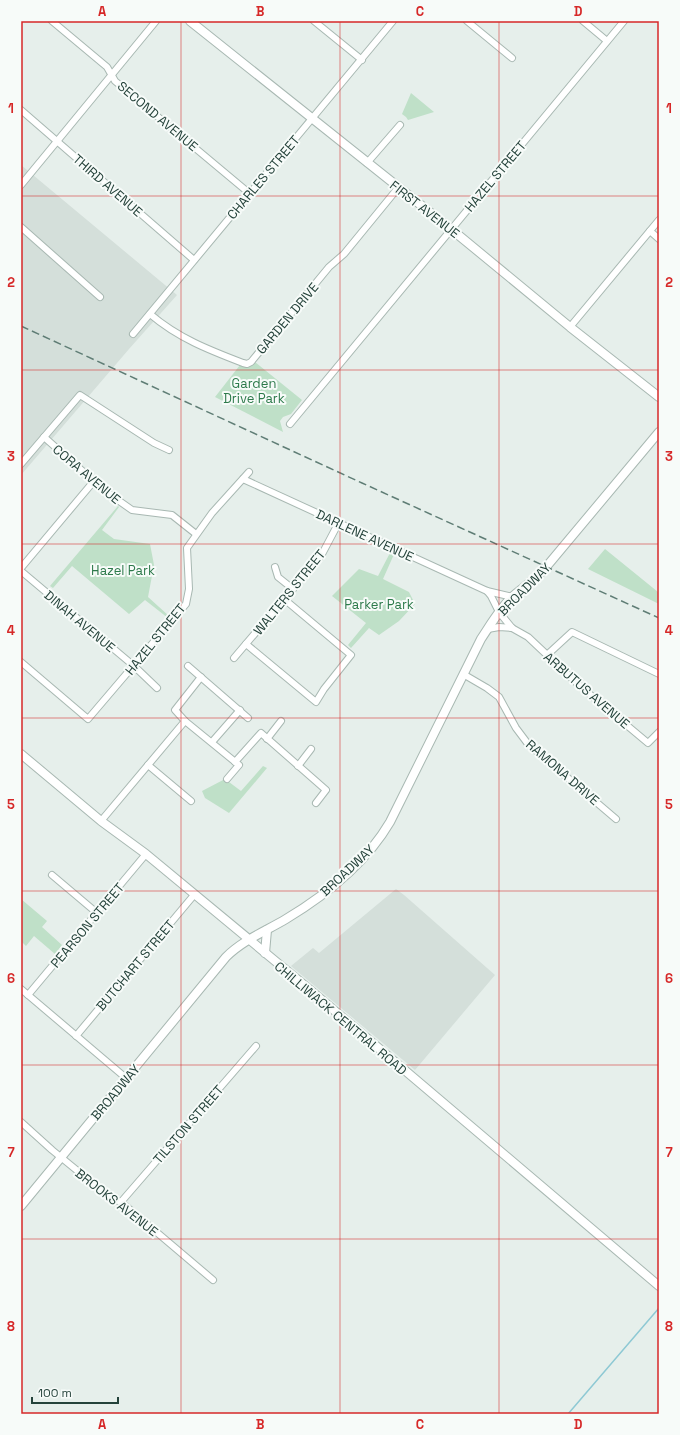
<svg xmlns="http://www.w3.org/2000/svg" width="680" height="1435" viewBox="0 0 680 1435" font-family="'Space Grotesk',sans-serif">
  <rect width="100%" height="100%" fill="#e6efeb"/>
  <!-- built -->
  <g fill="#d4dfda">
    <path d="M21 165 177 295 129 349 21 475Z"/>
    <path d="M396 889 404 895 495 975 415 1070 291 966 313 948 319 953Z"/>
  </g>
  <!-- green -->
  <g fill="#bfe0c8">
    <path d="M411 93 434 112 408 120 406 117 402 114Z"/>
    <path d="M255 362 302 400 291 414 283 417 280 421 283 432 215 397 240 365C246 368 250 367 255 362Z"/>
    <path d="M118 506 119 507 102 530 114 539 150 544 154 565 148 597 169 616 168 618 145 600 129 614 72 566 53 588 50 586Z"/>
    <path d="M605 549 658 592 659 591V604L588 569Z"/>
    <path d="M391 551 395 552 383 579 409 592 415 604 399 621 379 635 369 628 351 648 348 645 366 623 332 596 359 569 378 576Z"/>
    <path d="M263 766 267 768 229 813 205 798 202 791 225 779 241 791Z"/>
    <path d="M21 899 47 921 42 927 62 945 55 954 34 936 26 946 21 941Z"/>
  </g>
  <g fill="none" stroke-linecap="round" stroke-linejoin="round">
    <!-- stream -->
    <path stroke="#8ec9d4" stroke-width="1.5" d="M568 1414 659 1308"/>
    <defs>
      <g id="minor">
        <path d="M52 21 107 67 115 81 249 193"/>
        <path d="M314 21 362 60"/>
        <path d="M467 21 512 58"/>
        <path d="M583 21 607 41"/>
        <path d="M21 110 194 260"/>
        <path d="M367 163 400 125"/>
        <path d="M21 185 156 21"/>
        <path d="M21 227 100 297"/>
        <path d="M650 231 659 239"/>
        <path d="M150 314C178 338 209 350 243 363L247 364 251 362 329 267 344 254 398 188"/>
        <path d="M570 327 659 220"/>
        <path d="M133 334 393 21"/>
        <path d="M290 424 624 21"/>
        <path d="M44 437 105 491 132 510 172 515 196 534"/>
        <path d="M21 464 80 395 154 443 169 450"/>
        <path d="M243 479 487 591 513 597"/>
        <path d="M275 567 278 577 293 589"/>
        <path d="M21 568 94 481"/>
        <path d="M21 571 134 666 157 688"/>
        <path d="M487 591 491 596 499 612 512 628 528 637 581 687 648 743 659 732"/>
        <path d="M488 629 499 627 512 628"/>
        <path d="M246 644 316 702 324 689 351 655 284 599"/>
        <path d="M547 655 572 632 659 674"/>
        <path d="M234 658 321 556 339 522"/>
        <path d="M21 662 88 719 186 604 189 589 187 548 212 513 249 472"/>
        <path d="M188 666 248 718"/>
        <path d="M463 674 487 688 499 697 516 728 528 744 616 819"/>
        <path d="M201 677 175 710 185 721 239 765 227 779"/>
        <path d="M267 739 281 721"/>
        <path d="M212 742 240 710"/>
        <path d="M235 762 261 733 326 790 316 803"/>
        <path d="M148 765 191 801"/>
        <path d="M298 766 311 749"/>
        <path d="M101 821 185 721"/>
        <path d="M52 875 97 913"/>
        <path d="M21 989 126 1078"/>
        <path d="M28 995 146 854"/>
        <path d="M76 1036 194 895"/>
        <path d="M21 1122 52 1150 112 1199 121 1202 213 1280"/>
        <path d="M121 1202 256 1046"/>
      </g>
      <g id="tertiary">
        <path d="M190 21 451 229 570 327 659 397"/>
        <path d="M21 754 101 821 146 854 309 989 659 1286"/>
        <path d="M265 953 267 930"/>
        <path d="M21 1206 226 957C243 940 266 931 286 919 326 895 366 863 390 822L481 639C491 624 500 608 513 596 525 586 537 578 547 566L659 432"/>
      </g>
    </defs>
    <!-- minor casing -->
    <use href="#minor" stroke="#a8b8b2" stroke-width="8"/>
    <!-- tertiary casing -->
    <use href="#tertiary" stroke="#a8b8b2" stroke-width="10"/>
    <!-- minor -->
    <use href="#minor" stroke="#fff" stroke-width="6"/>
    <!-- tertiary -->
    <use href="#tertiary" stroke="#fff" stroke-width="8"/>
    <!-- rail -->
    <path stroke="#5f7d75" stroke-width="1.5" stroke-dasharray="8 4" stroke-linecap="butt" d="M21 326 362 483 659 618"/>
  </g>
  <!-- grid -->
  <path fill="none" stroke="#d62828" stroke-width="1" stroke-opacity="0.55" d="M181 21V1414M340 21V1414M499 21V1414M21 196H659M21 370H659M21 544H659M21 718H659M21 891H659M21 1065H659M21 1239H659"/>
  <g text-anchor="middle" stroke-width="4" stroke-linejoin="round" paint-order="stroke">
    <!-- street labels -->
    <g font-size="13" fill="#24423a" stroke="#f7fbf9">
      <text transform="translate(158 116) rotate(40)" y="5">SECOND AVENUE</text>
      <text transform="translate(495 176) rotate(-50)" y="5">HAZEL STREET</text>
      <text transform="translate(263 177) rotate(-50)" y="5">CHARLES STREET</text>
      <text transform="translate(108 185) rotate(41)" y="5">THIRD AVENUE</text>
      <text transform="translate(425 209) rotate(38)" y="5">FIRST AVENUE</text>
      <text transform="translate(287 318) rotate(-50)" y="5">GARDEN DRIVE</text>
      <text transform="translate(87 474) rotate(40)" y="5">CORA AVENUE</text>
      <text transform="translate(365 535) rotate(25)" y="5">DARLENE AVENUE</text>
      <text transform="translate(524 589) rotate(-45)" y="5">BROADWAY</text>
      <text transform="translate(289 592) rotate(-51)" y="5">WALTERS STREET</text>
      <text transform="translate(80 621) rotate(40)" y="5">DINAH AVENUE</text>
      <text transform="translate(155 639) rotate(-51)" y="5">HAZEL STREET</text>
      <text transform="translate(587 690) rotate(41)" y="5">ARBUTUS AVENUE</text>
      <text transform="translate(563 772) rotate(41)" y="5">RAMONA DRIVE</text>
      <text transform="translate(347 870) rotate(-43)" y="5">BROADWAY</text>
      <text transform="translate(87 925) rotate(-50)" y="5">PEARSON STREET</text>
      <text transform="translate(135 965) rotate(-50)" y="5">BUTCHART STREET</text>
      <text transform="translate(341 1018) rotate(40)" y="5">CHILLIWACK CENTRAL ROAD</text>
      <text transform="translate(115 1092) rotate(-50)" y="5">BROADWAY</text>
      <text transform="translate(188 1124) rotate(-49)" y="5">TILSTON STREET</text>
      <text transform="translate(117 1202) rotate(38)" y="5">BROOKS AVENUE</text>
    </g>
    <!-- park labels -->
    <g font-size="13" fill="#2d7a4b" stroke="#f7fbf9">
      <text x="254" y="388">Garden<tspan x="254" dy="15">Drive Park</tspan></text>
      <text x="123" y="575">Hazel Park</text>
      <text x="379" y="609">Parker Park</text>
    </g>
  </g>
  <!-- border -->
  <rect width="680" height="1435" fill="none" stroke="#f7fbf9" stroke-width="44"/>
  <!-- scale -->
  <path d="M32 1397v6h86v-6" fill="none" stroke="#24423a" stroke-width="2"/>
  <text x="38" y="1397" font-size="12" fill="#24423a" stroke="#f7fbf9" stroke-width="3" paint-order="stroke">100 m</text>
  <rect x="22" y="22" width="636" height="1391" fill="none" stroke="#d62828" stroke-width="1.5"/>
  <g font-size="13" text-anchor="middle" font-weight="bold" fill="#d62828">
    <text x="102" y="16">A</text>
    <text x="260" y="16">B</text>
    <text x="420" y="16">C</text>
    <text x="578" y="16">D</text>
    <text x="11" y="113">1</text>
    <text x="669" y="113">1</text>
    <text x="11" y="287">2</text>
    <text x="669" y="287">2</text>
    <text x="11" y="461">3</text>
    <text x="669" y="461">3</text>
    <text x="11" y="635">4</text>
    <text x="669" y="635">4</text>
    <text x="11" y="809">5</text>
    <text x="669" y="809">5</text>
    <text x="11" y="983">6</text>
    <text x="669" y="983">6</text>
    <text x="11" y="1157">7</text>
    <text x="669" y="1157">7</text>
    <text x="11" y="1331">8</text>
    <text x="669" y="1331">8</text>
    <text x="102" y="1429">A</text>
    <text x="260" y="1429">B</text>
    <text x="420" y="1429">C</text>
    <text x="578" y="1429">D</text>
  </g>
</svg>
